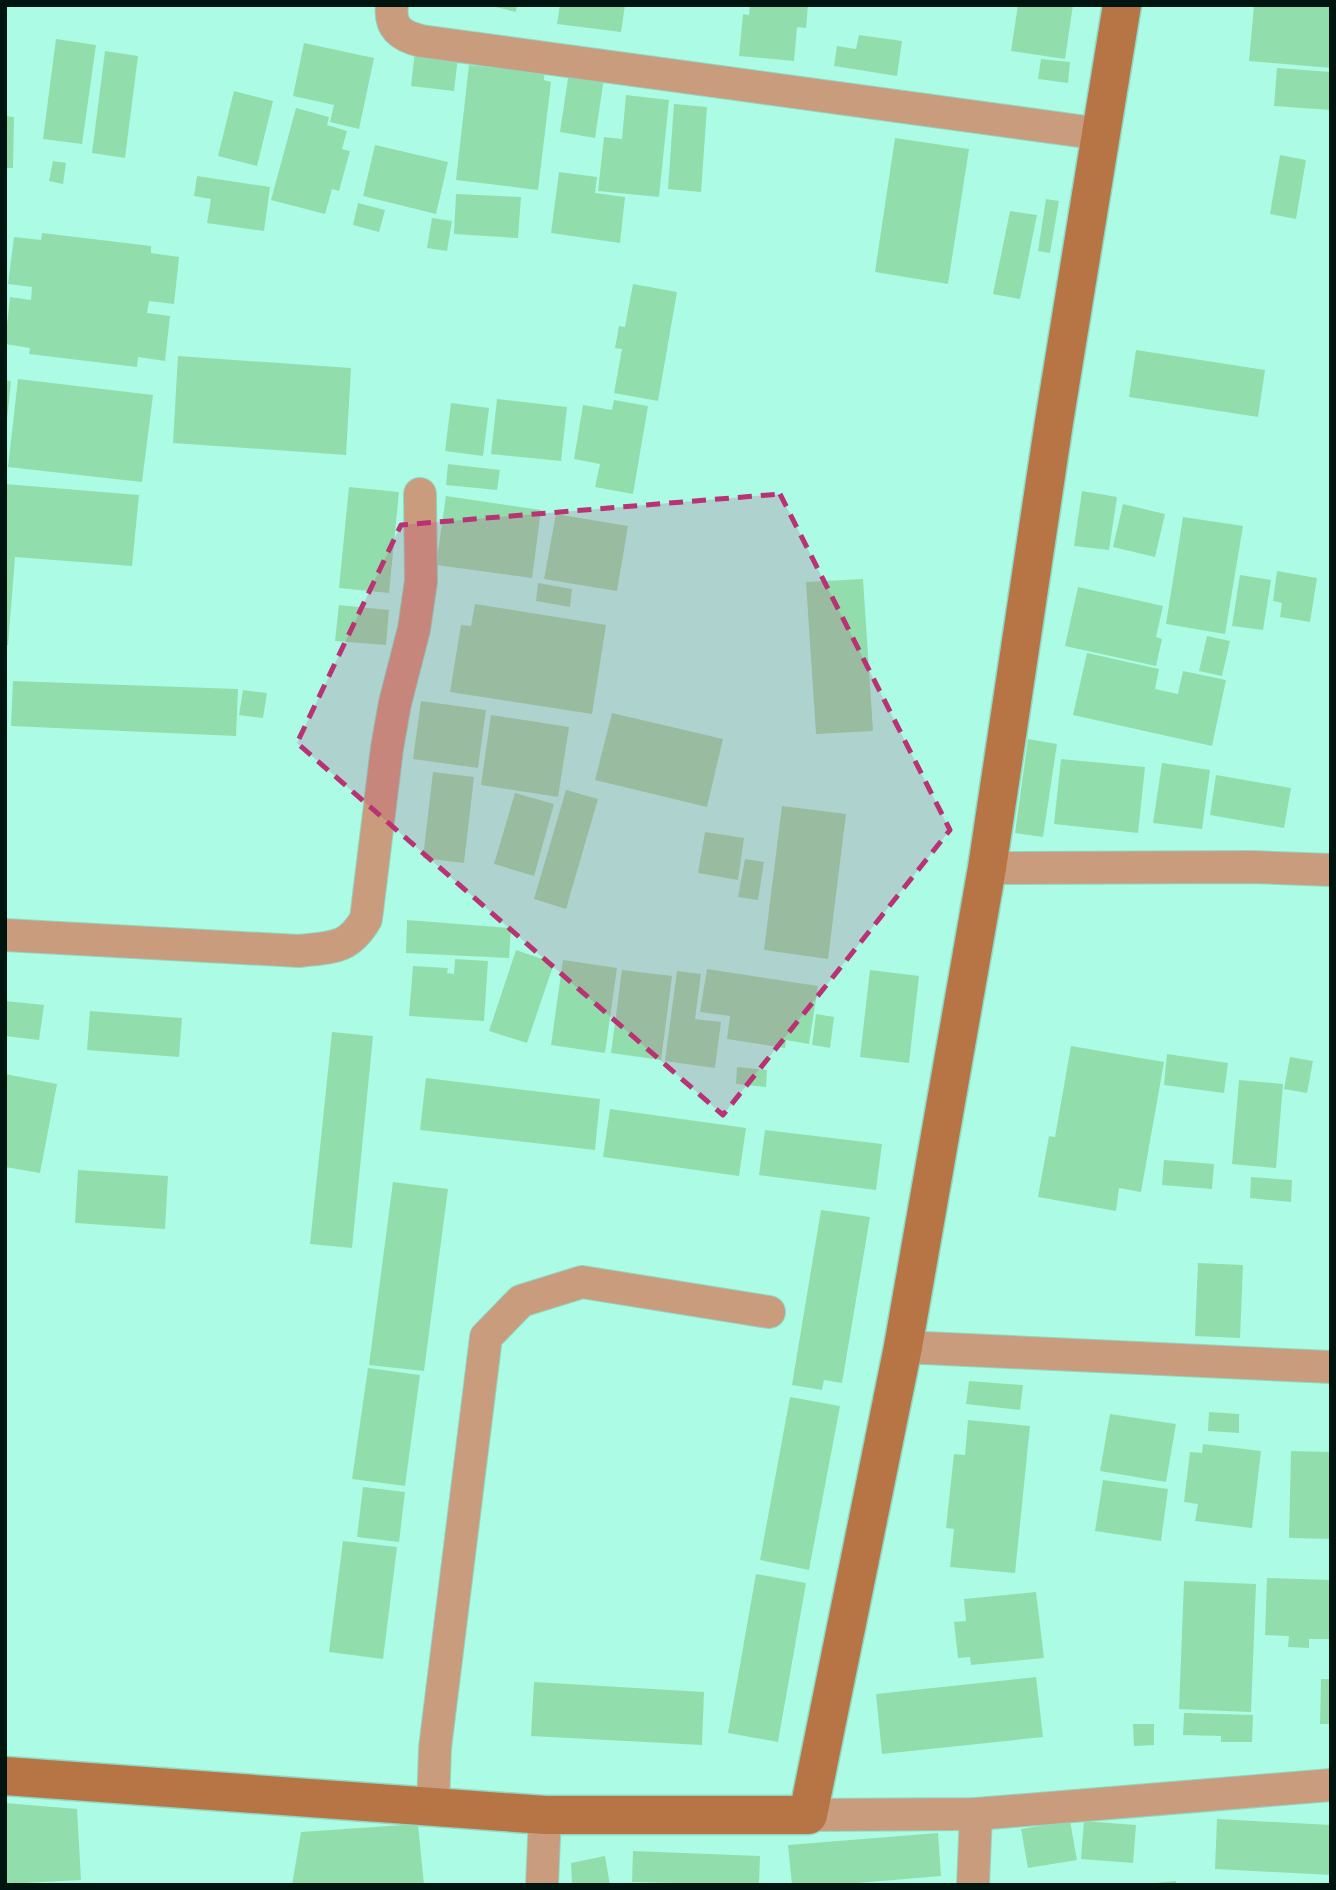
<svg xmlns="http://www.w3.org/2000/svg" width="1336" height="1890" viewBox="0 0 1336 1890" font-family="'Space Grotesk',sans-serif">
  <rect width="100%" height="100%" fill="#acfce5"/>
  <!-- building -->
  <g fill="#91deac">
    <path d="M488 5H517L516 12Z"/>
    <path d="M560 5H625L621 32 557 24Z"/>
    <path d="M750 5H808L806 28 797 27 794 61 739 56 743 14 749 15Z"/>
    <path d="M1018 5H1073L1065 59 1011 51Z"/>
    <path d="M1254 5 1331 6V68L1249 61Z"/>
    <path d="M859 35 902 41 897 76 834 66 837 46 856 49Z"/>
    <path d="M56 39 96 45 82 144 43 139Z"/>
    <path d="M304 43 374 58 359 129 330 122 334 105 293 96Z"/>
    <path d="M105 51 138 56 125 158 92 153Z"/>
    <path d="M415 51 458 57 454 91 411 86Z"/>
    <path d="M1041 59 1070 62 1068 83 1038 79Z"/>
    <path d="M505 63 545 68 544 80 551 82 538 190 456 180 469 65 504 69Z"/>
    <path d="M1277 68 1331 72V110L1274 106Z"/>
    <path d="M569 72 604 78 595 138 560 132Z"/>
    <path d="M234 91 273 101 257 166 218 156Z"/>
    <path d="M626 95 669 100 659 197 598 191 604 137 622 139Z"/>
    <path d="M674 104 707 107 701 192 668 189Z"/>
    <path d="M296 108 329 117 327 125 347 131 342 149 350 151 339 191 332 189 325 214 271 200Z"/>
    <path d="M5 116 14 117 13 168H5Z"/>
    <path d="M895 138 969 149 948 284 875 272Z"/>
    <path d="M375 145 448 162 436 214 363 196Z"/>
    <path d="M1280 155 1306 160 1296 219 1270 214Z"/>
    <path d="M53 161 66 163 63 184 49 181Z"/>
    <path d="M559 172 597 177 595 193 625 197 620 243 551 233Z"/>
    <path d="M197 176 270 187 264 231 207 223 211 199 194 196Z"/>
    <path d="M456 194 521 197 518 238 454 234Z"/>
    <path d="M1046 199 1059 201 1050 253 1038 251Z"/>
    <path d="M358 203 385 210 379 232 353 225Z"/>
    <path d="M1010 211 1037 215 1020 299 993 294Z"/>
    <path d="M432 218 452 221 447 251 427 248Z"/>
    <path d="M42 233 151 246V253L179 257 174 304 149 301 147 313 170 316 165 361 138 357 137 367 29 354 30 348 5 344 10 297 31 300 32 287 8 284 14 237 41 240Z"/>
    <path d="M633 284 677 292 658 401 614 393 622 349 615 348 619 326 625 327Z"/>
    <path d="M1136 350 1265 370 1258 417 1129 397Z"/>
    <path d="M178 356 351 368 346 455 173 443Z"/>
    <path d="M18 379 153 395 142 482 8 467Z"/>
    <path d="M5 380 11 381 7 419H5Z"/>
    <path d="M497 399 567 407 561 461 491 454Z"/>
    <path d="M614 400 648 406 633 494 595 487 600 464 574 459 583 405 612 410Z"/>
    <path d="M451 403 489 408 483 456 445 451Z"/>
    <path d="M448 464 500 470 497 490 446 485Z"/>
    <path d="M5 484 139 495 132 566 15 557 8 645H5Z"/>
    <path d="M349 487 399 492 389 593 339 588Z"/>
    <path d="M1082 491 1117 497 1109 550 1074 546Z"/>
    <path d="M446 496 541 510 532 578 436 565Z"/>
    <path d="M1123 504 1165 514 1155 557 1113 547Z"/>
    <path d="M556 514 628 526 617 591 544 579Z"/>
    <path d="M1183 517 1243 526 1225 634 1166 624Z"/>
    <path d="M1277 571 1317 578 1310 622 1280 617 1282 603 1273 601Z"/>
    <path d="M1240 575 1271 580 1263 630 1232 626Z"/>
    <path d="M863 579 873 731 816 734 806 582Z"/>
    <path d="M538 583 572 589 570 607 536 601Z"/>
    <path d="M1078 587 1163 606 1156 637 1162 639 1156 666 1065 646Z"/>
    <path d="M475 604 606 625 592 714 450 692 461 625 471 626Z"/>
    <path d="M339 605 389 610 386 645 335 641Z"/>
    <path d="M1207 636 1230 641 1222 676 1199 671Z"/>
    <path d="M1087 653 1159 669 1155 689 1178 694 1183 671 1226 680 1212 746 1073 715Z"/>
    <path d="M13 681 238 689 236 736 11 726Z"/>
    <path d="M243 690 267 693 263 718 239 715Z"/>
    <path d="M421 701 486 710 478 768 413 759Z"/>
    <path d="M612 713 723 739 707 807 595 780Z"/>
    <path d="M491 715 569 727 558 797 481 785Z"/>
    <path d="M1028 739 1057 744 1043 837 1015 833Z"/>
    <path d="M1061 759 1145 767 1138 833 1054 824Z"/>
    <path d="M1162 763 1210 770 1202 829 1153 823Z"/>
    <path d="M433 772 474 777 464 863 423 858Z"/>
    <path d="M1216 775 1291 788 1284 828 1210 815Z"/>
    <path d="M566 790 598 799 566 909 534 899Z"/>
    <path d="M515 793 554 804 534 876 494 864Z"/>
    <path d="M782 806 846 814 828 959 764 950Z"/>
    <path d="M705 832 744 838 738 880 698 873Z"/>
    <path d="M745 859 764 862 758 900 738 897Z"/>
    <path d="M407 920 511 928 509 958 406 953Z"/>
    <path d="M516 950 554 963 527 1043 489 1031Z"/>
    <path d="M455 959 488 961 484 1021 409 1016 413 966 448 968 447 973 454 974Z"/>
    <path d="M563 960 617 968 605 1053 551 1045Z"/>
    <path d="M707 969 818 986 809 1044 786 1040 785 1048 727 1039 730 1016 700 1012Z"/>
    <path d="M622 970 672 976 661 1060 611 1053Z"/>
    <path d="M870 970 919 976 909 1063 860 1057Z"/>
    <path d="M677 971 701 974 695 1019 721 1022 715 1068 665 1061Z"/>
    <path d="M5 1001 44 1005 39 1040 5 1036Z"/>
    <path d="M90 1011 182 1018 179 1057 87 1050Z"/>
    <path d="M816 1014 834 1017 830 1048 812 1045Z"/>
    <path d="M332 1032 373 1036 352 1248 310 1244Z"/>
    <path d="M1071 1046 1164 1062 1141 1192 1119 1188 1116 1211 1038 1197 1049 1136 1055 1137Z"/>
    <path d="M1167 1054 1228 1063 1224 1093 1164 1085Z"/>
    <path d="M1290 1057 1313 1061 1307 1093 1284 1089Z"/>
    <path d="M737 1067 767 1070 766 1087 736 1084Z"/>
    <path d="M5 1074 57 1084 40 1173 5 1167Z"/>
    <path d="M426 1078 600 1099 595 1150 420 1130Z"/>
    <path d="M1239 1080 1283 1084 1276 1168 1232 1164Z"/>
    <path d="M610 1109 746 1128 739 1176 603 1157Z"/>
    <path d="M765 1130 882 1144 876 1190 759 1175Z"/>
    <path d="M1164 1160 1214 1164 1212 1189 1162 1185Z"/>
    <path d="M78 1170 168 1176 165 1229 75 1223Z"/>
    <path d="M1251 1177 1292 1180 1291 1202 1250 1198Z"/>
    <path d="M393 1182 448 1189 424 1371 369 1365Z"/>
    <path d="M821 1210 870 1217 842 1383 824 1380 822 1390 792 1385Z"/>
    <path d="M1198 1263 1243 1265 1240 1338 1195 1336Z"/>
    <path d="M368 1368 420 1375 405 1486 352 1479Z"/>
    <path d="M969 1381 1023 1385 1020 1410 966 1404Z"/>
    <path d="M790 1397 840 1406 809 1570 760 1560Z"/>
    <path d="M1209 1412 1239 1414V1433L1208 1431Z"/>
    <path d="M1110 1414 1176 1424 1166 1482 1100 1471Z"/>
    <path d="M968 1420 1030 1426 1015 1573 950 1567 954 1529 946 1528 954 1454 965 1455Z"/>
    <path d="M1203 1444 1261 1451 1252 1528 1195 1521 1198 1504 1184 1502 1190 1452 1202 1453Z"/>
    <path d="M1291 1451 1331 1452V1539L1289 1538Z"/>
    <path d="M1103 1480 1168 1489 1161 1541 1095 1531Z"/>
    <path d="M363 1487 405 1492 399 1542 357 1537Z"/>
    <path d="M343 1541 397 1547 383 1659 329 1652Z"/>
    <path d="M756 1574 806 1583 778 1742 728 1733Z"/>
    <path d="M1267 1578 1331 1580V1639H1309V1648L1288 1647 1289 1636 1265 1635Z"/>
    <path d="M1184 1581 1256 1584 1251 1712 1179 1709Z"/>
    <path d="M1036 1592 1044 1658 971 1665 970 1657 958 1658 954 1622 966 1621 964 1599Z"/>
    <path d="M1036 1677 1043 1737 882 1754 876 1694Z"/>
    <path d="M1321 1679H1331V1724H1320Z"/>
    <path d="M534 1682 704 1692 702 1745 531 1736Z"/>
    <path d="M1184 1713 1253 1715 1252 1742H1221V1736L1183 1735Z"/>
    <path d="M1133 1724H1154V1745L1134 1746Z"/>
    <path d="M5 1803 77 1809 81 1880 5 1884Z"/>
    <path d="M1217 1819 1331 1825V1875L1215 1869Z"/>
    <path d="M1070 1821 1077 1860 1028 1868 1021 1829Z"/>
    <path d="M1084 1821 1136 1825 1133 1863 1081 1859Z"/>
    <path d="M418 1824 424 1885H292L301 1832Z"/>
    <path d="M938 1833 941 1876 833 1885H792L788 1845Z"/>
    <path d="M633 1851 760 1856 759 1885 632 1882Z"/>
    <path d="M605 1856 610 1885H572L571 1863Z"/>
    <path d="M1176 1881V1885H1157L1156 1883Z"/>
  </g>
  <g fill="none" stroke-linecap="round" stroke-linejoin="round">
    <defs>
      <g id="street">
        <path d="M392 5C389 28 401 36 421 41L1101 134"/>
        <path d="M987 868 1252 867 1331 870"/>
        <path d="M5 935 299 951C332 947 348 950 366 919L387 748 395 703 414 629 421 581 420 494"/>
        <path d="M903 1347 1331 1367"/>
        <path d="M433 1807 435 1748 486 1337 521 1301 582 1282 769 1312"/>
        <path d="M808 1815 976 1814 1331 1785"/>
        <path d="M542 1885 545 1815"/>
        <path d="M973 1885 976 1814"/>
      </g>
      <path id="secondary" d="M5 1776 545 1815H808L903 1347 987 868 1054 422 1122 5"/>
    </defs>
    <!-- street casing -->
    <use href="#street" stroke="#91d7c3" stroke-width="34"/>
    <!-- secondary casing -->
    <use href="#secondary" stroke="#91d7c3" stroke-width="41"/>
    <!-- street -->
    <use href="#street" stroke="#ca9c7e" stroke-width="32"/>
    <!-- secondary -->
    <use href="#secondary" stroke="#b77546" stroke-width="38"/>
  </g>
  <!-- marked area -->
  <path fill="#b93274" fill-opacity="0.2" stroke="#b93274" stroke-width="5" stroke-dasharray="14 9" stroke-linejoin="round" d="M780 494 950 830 723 1115 297 743 401 525Z"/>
  <!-- border -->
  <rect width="1336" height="1890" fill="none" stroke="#011510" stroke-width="14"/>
</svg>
